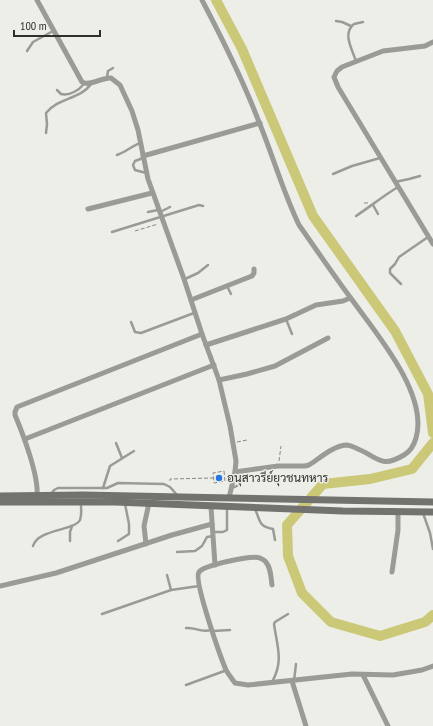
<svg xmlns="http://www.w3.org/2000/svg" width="433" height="726" viewBox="0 0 433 726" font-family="'PT Sans Narrow',Sarabun,sans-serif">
  <rect width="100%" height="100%" fill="#eeeee8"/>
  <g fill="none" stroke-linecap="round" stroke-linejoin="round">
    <!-- river -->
    <g stroke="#cbc977" stroke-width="10">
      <path d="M216 0 242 49 313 216 395 331 428 394 433 433"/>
      <path d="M433 443 412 469 370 479 323 484 287 525 288 556 302 593 331 622 380 636 425 622 433 615"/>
    </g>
    <!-- path -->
    <g stroke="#888884" stroke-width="1" stroke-dasharray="4 2" stroke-linecap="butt">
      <path d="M364 203H368"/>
      <path d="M135 231 158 224"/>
      <path d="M237 442 247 440"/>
      <path d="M279 461 281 446"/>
      <path d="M224 471 225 481 214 483 213 473Z"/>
      <path d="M170 481V479L213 478"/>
    </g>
    <!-- service -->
    <g stroke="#9a9a97" stroke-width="2.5">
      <path d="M336 21 342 22 351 26"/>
      <path d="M27 51 33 42 53 31"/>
      <path d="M356 61C352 49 342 33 354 24L363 22"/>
      <path d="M107 77 108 71 113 68"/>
      <path d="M57 90 61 94C70 96 79 90 84 84"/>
      <path d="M46 133 47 124 46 113C57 98 81 99 91 84"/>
      <path d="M117 155C126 152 132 146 140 143"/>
      <path d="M143 158 135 161 133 165 135 170 146 173"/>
      <path d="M333 174 352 166 380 158"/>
      <path d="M395 182 409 179 420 176"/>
      <path d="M373 205 378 214"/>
      <path d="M148 212 158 210"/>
      <path d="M160 212 170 207"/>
      <path d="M356 216C371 206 383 196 398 187"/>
      <path d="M112 232 199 205 203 206"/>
      <path d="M185 279 198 273 208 265"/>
      <path d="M401 284 390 273V269L395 264 399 257 428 237"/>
      <path d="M227 286 231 294"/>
      <path d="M286 319 292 334"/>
      <path d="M131 322 135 332 141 333 194 313"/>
      <path d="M116 443 122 458"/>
      <path d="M103 488 110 466 134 451"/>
      <path d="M232 488C241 485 244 481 240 472"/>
      <path d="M52 493 54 490 58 488H107L118 483 164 484 170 487 178 496"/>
      <path d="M255 509C261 522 258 526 273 529L275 540"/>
      <path d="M423 513 430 533 433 549"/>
      <path d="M213 532H223L227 530V508"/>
      <path d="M70 541V532L72 526"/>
      <path d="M118 541 129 534V524L125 504"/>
      <path d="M33 546C38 529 74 531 80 520 82 515 81 509 81 504"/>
      <path d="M177 552 195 551 202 546 207 537 213 536"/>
      <path d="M167 575 171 590"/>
      <path d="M102 614 171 590 199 586"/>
      <path d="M186 628C196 627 200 633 211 630"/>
      <path d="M213 631 230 630"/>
      <path d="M294 681 296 664"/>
      <path d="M272 682C284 661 277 646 274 624L275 622 288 614"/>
      <path d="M186 685 227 670"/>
    </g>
    <!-- minor -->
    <g stroke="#9a9a97" stroke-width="5">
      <path d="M37 0 82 82C90 87 102 77 111 78L120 85 132 111 138 130 148 179 184 279 202 334 219 380 230 426 236 461 235 472 229 498"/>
      <path d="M202 0C223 40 243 80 259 122 273 156 283 192 299 225 316 249 332 273 350 297 374 331 429 393 416 438 414 445 411 451 404 455 381 469 378 457 358 449 354 447 350 445 346 445 333 446 320 458 309 465L305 466H278L235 472"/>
      <path d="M433 42 425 46 383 51 342 67 337 71 334 77 338 87 433 244"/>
      <path d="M143 156 260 123"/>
      <path d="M88 209 152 193"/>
      <path d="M191 300 252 276 254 273V269"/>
      <path d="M206 345 286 319 316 305 343 301 350 298"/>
      <path d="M219 380 247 374 275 366 328 338"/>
      <path d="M25 439 214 365"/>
      <path d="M37 496C39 476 23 434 15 415V412L17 407 202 334"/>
      <path d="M211 507 215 565"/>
      <path d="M146 544 144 526 149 503"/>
      <path d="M392 572 398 530V512"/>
      <path d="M272 585C271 578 271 567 265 561 264 560 262 559 260 558 252 555 204 565 199 572 193 580 221 658 226 670 229 675 232 679 235 683L248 685 352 674 393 675 422 670 433 666"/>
      <path d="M0 586 56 573 172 535 212 524"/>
      <path d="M363 675 388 726"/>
      <path d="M292 681 306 726"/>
    </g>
    <!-- secondary -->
    <g stroke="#72726e" stroke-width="7">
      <path d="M0 496 83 495 433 502"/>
      <path d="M0 502H115L343 511 433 512"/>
    </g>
  </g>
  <!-- markers -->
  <circle fill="#2577e2" stroke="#eeeee8" stroke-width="1.5" cx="219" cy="478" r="4"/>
  <g text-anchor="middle" stroke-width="3" stroke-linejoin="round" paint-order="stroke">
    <!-- poi labels -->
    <g font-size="12" fill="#2f2f2d" stroke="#eeeee8" text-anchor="start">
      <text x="227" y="482">อนุสาวรีย์ยุวชนทหาร</text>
    </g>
  </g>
  <!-- scale -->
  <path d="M14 30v6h86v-6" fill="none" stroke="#2f2f2d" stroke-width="2"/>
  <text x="20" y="30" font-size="12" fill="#2f2f2d" stroke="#eeeee8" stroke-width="3" paint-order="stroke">100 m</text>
</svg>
